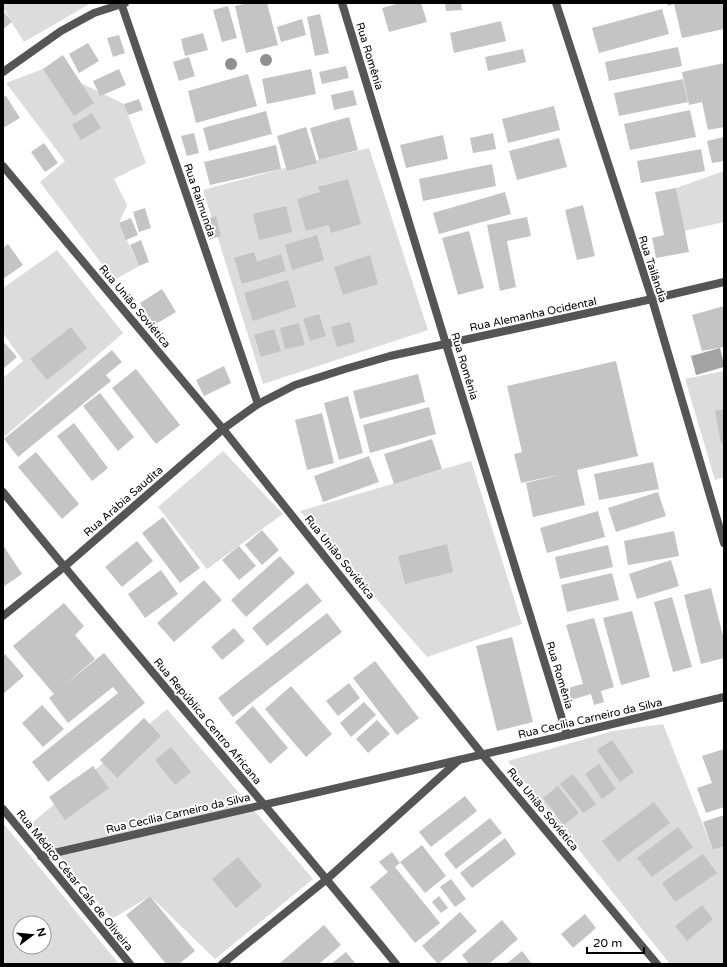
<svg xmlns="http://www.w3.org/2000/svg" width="727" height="967" viewBox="0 0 727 967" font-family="'Varela Round',sans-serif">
  <rect width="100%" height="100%" fill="#fff"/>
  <!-- green -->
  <g fill="#dcdcdc" fill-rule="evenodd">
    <path d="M3 3H91L24 42 3 8Z"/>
    <path d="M48 67 124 104 146 163 114 179 127 205 119 223 139 266 114 280 40 182 65 161 6 83Z"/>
    <path d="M369 148 428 330 263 384 203 190 281 169Z"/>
    <path d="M724 171V222L684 231 676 188Z"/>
    <path d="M57 250 123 333 3 438V378L23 361 3 333V288Z"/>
    <path d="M724 371V477L715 480 685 379Z"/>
    <path d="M223 451 283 514 207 569 158 507Z"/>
    <path d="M471 461 522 624 427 657 300 511Z"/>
    <path d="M167 709 313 879 215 959 150 896 112 919 32 823Z"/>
    <path d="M663 724 713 850 724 846V964H670L508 761 613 731Z"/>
    <path d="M3 823 119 964H3ZM20 923H44V947H20Z"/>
  </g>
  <!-- water -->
  <path fill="#a3a3a3" d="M720 348 724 364V367L696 375 691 356Z"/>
  <!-- building -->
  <g fill="#c4c4c4">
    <path d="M248 3H267L278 45 246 53 235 6Z"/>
    <path d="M400 3H421L427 22 389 32 382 8Z"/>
    <path d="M445 3H461L462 10 446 11Z"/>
    <path d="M667 3H724V29L682 38 674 4 668 6Z"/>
    <path d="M228 6 237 38 222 42 213 10Z"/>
    <path d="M662 9 669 34 599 53 592 28Z"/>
    <path d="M3 11 12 22 3 29Z"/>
    <path d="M320 14 329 53 315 56 307 17Z"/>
    <path d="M302 19 306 35 281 42 277 27Z"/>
    <path d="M501 21 506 41 454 53 450 33Z"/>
    <path d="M203 33 208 50 185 56 181 39Z"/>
    <path d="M119 35 125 53 113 57 107 38Z"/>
    <path d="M88 43 99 61 79 73 69 54Z"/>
    <path d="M678 47 682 66 609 81 605 62Z"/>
    <path d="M523 49 526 62 488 71 485 57Z"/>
    <path d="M63 55 94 103 74 116 43 69Z"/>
    <path d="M189 57 195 76 179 81 173 62Z"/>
    <path d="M724 63V127L708 130 702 102 689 105 682 72Z"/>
    <path d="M346 66 349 78 322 84 319 72Z"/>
    <path d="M119 69 126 85 100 96 93 81Z"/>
    <path d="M311 69 316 94 267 104 262 79Z"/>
    <path d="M248 74 257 106 196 123 188 91Z"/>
    <path d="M683 79 688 102 619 116 614 93Z"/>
    <path d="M353 90 357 105 334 110 331 95Z"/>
    <path d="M6 96 20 118 3 128V97Z"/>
    <path d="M139 99 143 110 128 115 124 104Z"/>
    <path d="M554 106 560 130 508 143 502 119Z"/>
    <path d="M690 110 696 137 630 150 624 124Z"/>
    <path d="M266 111 272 134 209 151 203 128Z"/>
    <path d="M92 113 101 128 81 140 72 125Z"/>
    <path d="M349 117 358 150 319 160 310 128Z"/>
    <path d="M306 127 317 163 287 171 277 136Z"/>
    <path d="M194 133 199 153 187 156 181 136Z"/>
    <path d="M493 133 496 149 473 153 470 138Z"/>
    <path d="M443 135 448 159 406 168 400 145Z"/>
    <path d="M724 137V161L712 163 707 141Z"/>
    <path d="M559 138 567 167 517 180 509 151Z"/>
    <path d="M44 143 58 163 45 172 31 152Z"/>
    <path d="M276 145 281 169 210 185 204 162Z"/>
    <path d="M701 149 705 171 641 183 637 161Z"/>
    <path d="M492 164 496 186 423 201 419 179Z"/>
    <path d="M348 179 361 224 331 233 329 225 306 231 297 199 320 192 318 187Z"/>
    <path d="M676 188 689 252 656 258 652 238 664 235 655 192Z"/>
    <path d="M505 192 511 214 439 234 433 213Z"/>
    <path d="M583 205 595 256 577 260 565 210Z"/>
    <path d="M286 206 292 232 259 240 253 214Z"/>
    <path d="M145 208 151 228 139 232 133 212Z"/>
    <path d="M216 216 221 236 209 240 203 220Z"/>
    <path d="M527 217 531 236 507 241 516 287 500 291 487 225Z"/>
    <path d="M131 218 138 235 126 240 119 223Z"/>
    <path d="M469 231 484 288 458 295 442 238Z"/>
    <path d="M317 235 324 260 292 270 285 245Z"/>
    <path d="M141 240 149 262 139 266 130 245Z"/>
    <path d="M8 244 23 265 3 279V248Z"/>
    <path d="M254 252 257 262 281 254 286 271 242 284 234 258Z"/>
    <path d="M370 255 378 284 343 295 334 267Z"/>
    <path d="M288 280 296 307 253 321 244 293Z"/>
    <path d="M162 289 176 312 154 325 140 303Z"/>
    <path d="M724 306V347L702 351 692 315Z"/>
    <path d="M319 314 326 336 310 341 303 319Z"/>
    <path d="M350 322 355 342 337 347 331 327Z"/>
    <path d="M299 323 305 345 285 349 280 328Z"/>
    <path d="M71 327 87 348 47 380 30 359Z"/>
    <path d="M274 329 281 351 261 357 254 335Z"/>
    <path d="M3 341 17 357 3 369Z"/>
    <path d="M112 350 122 362 106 375 111 381 18 457 4 439Z"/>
    <path d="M616 361 638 456 577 470 585 505 533 517 526 483 562 474 521 483 514 454 522 452 507 386Z"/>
    <path d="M224 366 231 383 204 396 196 380Z"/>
    <path d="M136 369 180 425 156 444 112 388Z"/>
    <path d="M418 374 425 402 360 419 353 391Z"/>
    <path d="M100 393 134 437 118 451 83 406Z"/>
    <path d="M348 396 363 453 339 460 324 403Z"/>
    <path d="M429 407 436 434 370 453 363 425Z"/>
    <path d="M724 409V442L721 443 715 411Z"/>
    <path d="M322 413 334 463 307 470 295 420Z"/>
    <path d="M74 423 108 468 92 481 57 436Z"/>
    <path d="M432 439 442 469 394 484 384 454Z"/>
    <path d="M36 452 79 504 62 519 18 467Z"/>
    <path d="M369 456 379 482 323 502 314 476Z"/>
    <path d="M653 462 659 489 599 500 594 474Z"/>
    <path d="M658 492 666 516 616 532 608 508Z"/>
    <path d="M598 511 605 537 547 553 540 528Z"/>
    <path d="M163 517 200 568 180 583 142 533Z"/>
    <path d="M262 530 279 550 262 565 245 545Z"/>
    <path d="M674 531 679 556 628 565 624 541Z"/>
    <path d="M137 541 153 561 122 587 105 567Z"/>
    <path d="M447 544 453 572 405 584 398 556Z"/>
    <path d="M3 545 22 574 3 587Z"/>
    <path d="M608 545 613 567 560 579 555 557Z"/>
    <path d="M239 546 256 566 239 580 222 560Z"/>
    <path d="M280 556 295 573 246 617 231 600Z"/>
    <path d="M671 560 679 586 637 599 629 574Z"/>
    <path d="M161 570 178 594 145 618 128 594Z"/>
    <path d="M612 573 619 600 567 612 561 585Z"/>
    <path d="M204 580 222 600 174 642 157 623Z"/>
    <path d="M307 583 322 601 267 646 252 628Z"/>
    <path d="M711 588 724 640V658L701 664 684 595Z"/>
    <path d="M672 597 692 667 673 672 654 602Z"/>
    <path d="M64 603 84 626 75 635 95 659 63 686 104 653 145 703 48 782 32 762 118 693 113 687 68 723 49 698 54 694 13 646Z"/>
    <path d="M632 611 650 677 621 685 603 618Z"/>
    <path d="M327 613 342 632 233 717 218 698Z"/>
    <path d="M594 618 614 687 601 691 604 702 594 705 591 694 571 700 568 688 583 684 566 625Z"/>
    <path d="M234 628 245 641 222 660 211 647Z"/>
    <path d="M512 637 533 722 497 731 476 646Z"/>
    <path d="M5 654 24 676 3 694V656Z"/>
    <path d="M375 661 419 718 397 735 353 678Z"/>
    <path d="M349 683 360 698 338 716 326 701Z"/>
    <path d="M291 686 332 734 306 757 265 709Z"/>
    <path d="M364 702 376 715 351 737 340 723Z"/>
    <path d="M42 705 64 729 43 747 22 723Z"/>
    <path d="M253 706 288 748 270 764 235 722Z"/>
    <path d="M144 718 161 736 117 778 100 760Z"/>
    <path d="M377 720 390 734 368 753 356 739Z"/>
    <path d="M612 740 634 772 620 782 597 750Z"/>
    <path d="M171 747 191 772 175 785 155 760Z"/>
    <path d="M724 749V807L706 813 697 788 712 783 702 756Z"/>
    <path d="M599 764 616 789 602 799 585 774Z"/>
    <path d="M93 766 109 788 65 820 49 797Z"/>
    <path d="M573 774 596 804 583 813 560 784Z"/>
    <path d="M558 786 579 813 564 825 543 798Z"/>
    <path d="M465 796 477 811 431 847 419 832Z"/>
    <path d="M654 802 670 823 618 862 602 841Z"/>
    <path d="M724 815V846L713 850 703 822Z"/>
    <path d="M490 818 502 833 456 869 444 854Z"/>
    <path d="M678 827 693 847 652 877 637 858Z"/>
    <path d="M505 838 516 854 472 888 460 873Z"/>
    <path d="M422 845 446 876 425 893 400 862Z"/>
    <path d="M392 852 400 863 395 867 440 923 415 943 370 887 388 872 379 862Z"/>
    <path d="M703 854 717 873 675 902 662 883Z"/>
    <path d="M238 857 262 886 236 908 212 879Z"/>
    <path d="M451 879 466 899 455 907 440 887Z"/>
    <path d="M150 896 195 951 179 964H166L126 915Z"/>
    <path d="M439 896 448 908 441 913 432 902Z"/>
    <path d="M702 905 713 919 687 941 675 926Z"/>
    <path d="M460 912 477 931 438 964 422 946Z"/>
    <path d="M585 914 596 928 573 948 561 934Z"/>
    <path d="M502 920 518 939 489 964H469L462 955Z"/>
    <path d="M324 925 341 945 319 964H279Z"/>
    <path d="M522 951 532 964H506Z"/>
    <path d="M346 952 356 964H331Z"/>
  </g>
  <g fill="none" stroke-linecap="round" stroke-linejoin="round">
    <!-- minor -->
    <g stroke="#555" stroke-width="8">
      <path d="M121 3 258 404"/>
      <path d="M342 3 446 344 567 735"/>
      <path d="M556 3 652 299 724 543"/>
      <path d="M3 72 61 31 94 13 125 3"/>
      <path d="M3 166 223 429 482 754 657 964"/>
      <path d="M3 492C132 651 267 805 396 964"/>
      <path d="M3 616 64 567 223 429 258 404 295 385 345 369 390 356 652 299 724 282"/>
      <path d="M3 809 130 964"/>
      <path d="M41 856 567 735 724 697"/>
      <path d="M222 964 327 879 459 760"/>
    </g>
  </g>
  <!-- trees -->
  <g fill="#8f8f8f">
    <circle cx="266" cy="60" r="6"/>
    <circle cx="231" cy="64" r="6"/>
  </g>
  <g text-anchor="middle" stroke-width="4" stroke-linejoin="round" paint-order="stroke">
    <!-- street labels -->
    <g font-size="11" fill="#000" stroke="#fff">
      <text transform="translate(370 56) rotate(73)" y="4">Rua Romênia</text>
      <text transform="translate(200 200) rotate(71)" y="4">Rua Raimunda</text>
      <text transform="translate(653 269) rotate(72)" y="4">Rua Tailândia</text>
      <text transform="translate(135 306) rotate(50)" y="4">Rua União Soviética</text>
      <text transform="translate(533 314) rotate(-12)" y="4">Rua Alemanha Ocidental</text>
      <text transform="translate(465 366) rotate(73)" y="4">Rua Romênia</text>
      <text transform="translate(123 501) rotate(-41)" y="4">Rua Arábia Saudita</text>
      <text transform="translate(340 557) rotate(51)" y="4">Rua União Soviética</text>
      <text transform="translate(560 675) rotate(73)" y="4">Rua Romênia</text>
      <text transform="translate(590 718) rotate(-13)" y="4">Rua Cecília Carneiro da Silva</text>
      <text transform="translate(208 721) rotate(50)" y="4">Rua República Centro Africana</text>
      <text transform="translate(543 809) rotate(50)" y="4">Rua União Soviética</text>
      <text transform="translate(178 813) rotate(-13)" y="4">Rua Cecília Carneiro da Silva</text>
      <text transform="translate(75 880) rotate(51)" y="4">Rua Médico César Cals de Oliveira</text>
    </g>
  </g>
  <!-- border -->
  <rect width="727" height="967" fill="none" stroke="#000000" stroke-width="8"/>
  <!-- north arrow -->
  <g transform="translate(32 935) rotate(74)"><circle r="19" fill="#ffffff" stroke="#999999"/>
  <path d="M0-3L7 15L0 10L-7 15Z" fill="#000000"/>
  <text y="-6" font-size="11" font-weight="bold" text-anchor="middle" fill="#000000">N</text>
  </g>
  <!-- scale -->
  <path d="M587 947v6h57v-6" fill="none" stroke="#000000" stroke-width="2"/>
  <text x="593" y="947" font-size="12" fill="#000000" stroke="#ffffff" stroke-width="3" paint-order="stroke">20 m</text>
</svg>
